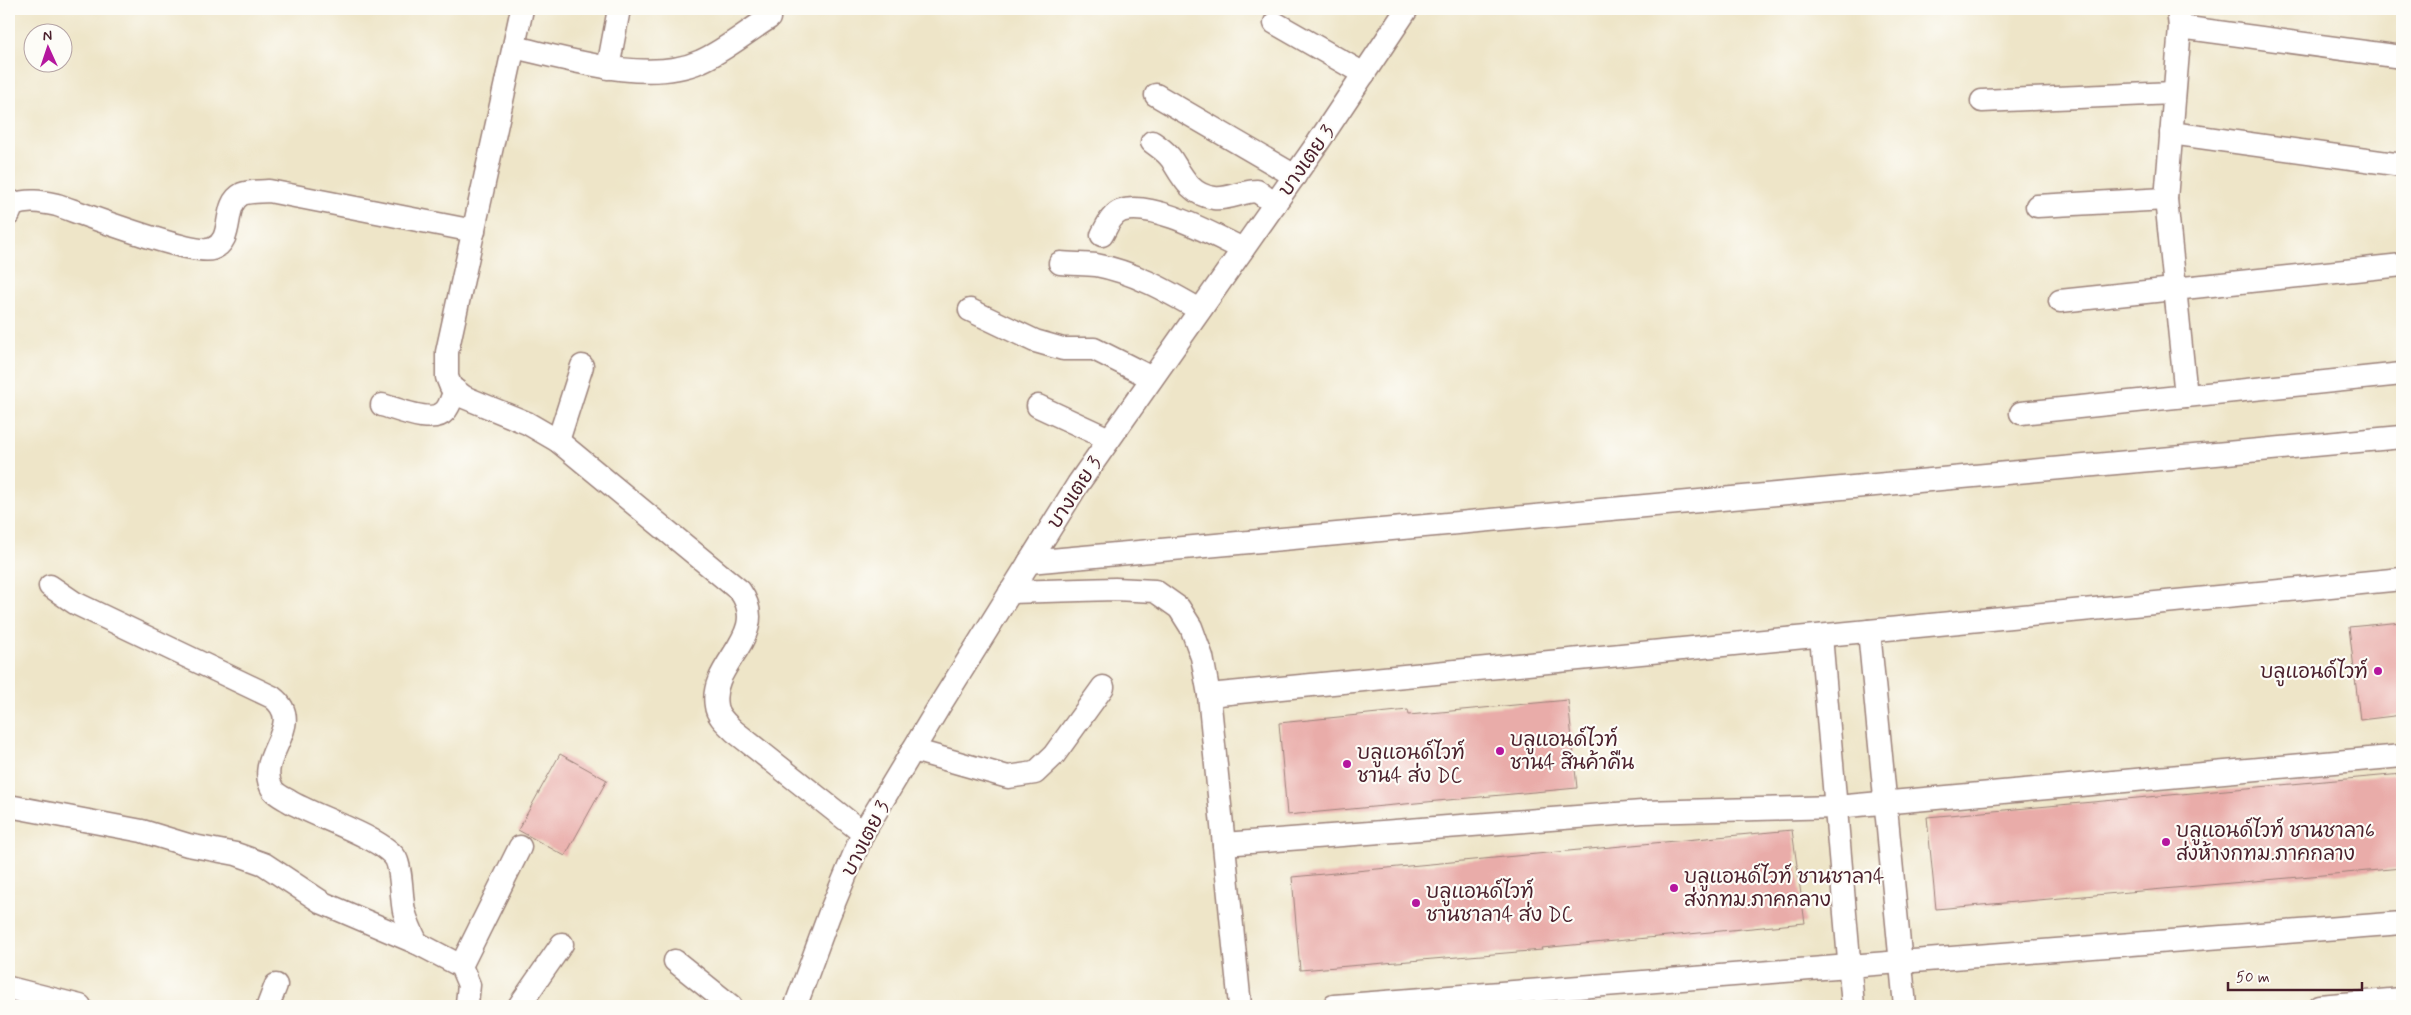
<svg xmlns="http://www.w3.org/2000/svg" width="2411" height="1015" viewBox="0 0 2411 1015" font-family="Mynerve,'Playpen Sans Thai',sans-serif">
  <rect width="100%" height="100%" fill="#fdfcf7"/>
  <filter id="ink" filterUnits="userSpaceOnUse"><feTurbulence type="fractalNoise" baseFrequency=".02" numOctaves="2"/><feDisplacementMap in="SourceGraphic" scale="10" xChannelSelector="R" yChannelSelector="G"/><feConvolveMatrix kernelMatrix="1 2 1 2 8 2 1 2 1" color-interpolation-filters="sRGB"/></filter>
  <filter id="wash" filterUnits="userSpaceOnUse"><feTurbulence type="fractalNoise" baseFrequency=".0096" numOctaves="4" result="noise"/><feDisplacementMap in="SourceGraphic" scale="20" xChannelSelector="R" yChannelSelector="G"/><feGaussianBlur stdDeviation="1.12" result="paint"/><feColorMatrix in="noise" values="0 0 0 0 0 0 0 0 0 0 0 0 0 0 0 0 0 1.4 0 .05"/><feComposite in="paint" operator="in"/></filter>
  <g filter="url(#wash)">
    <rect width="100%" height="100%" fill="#eee5c8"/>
    <g id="blocks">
      <!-- building -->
      <g fill="#e9aca9">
        <path d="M2402 622V715L2360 720 2349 627Z"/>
        <path d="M1568 700 1577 788 1287 815 1279 723 1408 710 1409 715Z"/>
        <path d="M560 754 607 780 565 856 518 830Z"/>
        <path d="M2402 774V868L1936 909 1927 817Z"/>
        <path d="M1792 830 1805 923 1541 948 1542 950 1300 970 1292 877Z"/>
      </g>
    </g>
  </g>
  <g filter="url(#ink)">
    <use href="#blocks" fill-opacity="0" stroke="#9c827a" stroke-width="1"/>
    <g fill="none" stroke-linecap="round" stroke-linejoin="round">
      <defs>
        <g id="minor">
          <path d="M522 9 447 352V377L451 387 464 397 527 423 558 441 740 591C772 636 708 663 716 706 717 716 727 724 734 731L863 833"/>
          <path d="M2178 9 2180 27 2166 199 2186 396"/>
          <path d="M1275 23 1364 74"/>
          <path d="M2180 27 2402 57"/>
          <path d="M514 47C567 59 649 85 701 61 724 51 748 31 769 18"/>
          <path d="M608 68 619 9"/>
          <path d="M1156 95 1295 176"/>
          <path d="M1982 101 2174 93"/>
          <path d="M2171 133 2402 165"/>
          <path d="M1152 142C1160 148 1167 152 1172 160 1183 178 1191 195 1214 198 1228 200 1243 191 1257 191L1275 204"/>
          <path d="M2037 206 2166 199"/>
          <path d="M9 214 13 205C28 199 42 202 57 205 83 214 193 256 212 249 236 240 221 205 242 194 250 191 261 192 269 191L474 231"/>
          <path d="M1102 235C1107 226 1111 215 1121 211 1152 200 1215 236 1243 249"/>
          <path d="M1060 263C1072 264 1084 264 1096 265 1134 272 1167 291 1200 310"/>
          <path d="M2060 301 2402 265"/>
          <path d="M970 310 1035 341 1063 349H1094L1152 378"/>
          <path d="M382 405C397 409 433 425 445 411 450 406 452 397 455 390"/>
          <path d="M1038 406 1109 439"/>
          <path d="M2021 413 2402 374"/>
          <path d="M558 441 582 366"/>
          <path d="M1029 562 2402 437"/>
          <path d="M50 586 75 603 272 697C309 725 252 757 273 790 277 795 284 798 289 801 311 815 384 838 396 859 402 871 401 897 404 911 407 922 412 933 417 943"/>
          <path d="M1010 592 1115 589 1155 591 1179 608 1191 627 1202 657 1209 695 1240 1006"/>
          <path d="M1869 631 1905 1006"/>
          <path d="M1821 636 1853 1006"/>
          <path d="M1209 695 2402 579"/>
          <path d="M913 750 1008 777 1035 773 1054 755 1103 687"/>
          <path d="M9 806 142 831 188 845 236 854 264 864 323 903 417 943 461 966 469 985 467 1003"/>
          <path d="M1224 844 1642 812 1836 807 2402 756"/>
          <path d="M675 961 731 1006"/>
          <path d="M461 966 520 847"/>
          <path d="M9 988 80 1006"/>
          <path d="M268 1006 276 985"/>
          <path d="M519 1006 562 944"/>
          <path d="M798 1006 797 1002 829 915 863 833 940 705 1078 484 1317 144 1407 9"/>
          <path d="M1334 1006 2402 923"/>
          <path d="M2319 1006 2402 999"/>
        </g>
      </defs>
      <!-- minor casing -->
      <use href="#minor" stroke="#9c827a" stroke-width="25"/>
      <!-- minor -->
      <use href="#minor" stroke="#fff" stroke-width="22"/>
    </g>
  </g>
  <!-- markers -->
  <g fill="#b5179e" stroke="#fdfcf7" stroke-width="2">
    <circle cx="2378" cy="671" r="5"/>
    <circle cx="1500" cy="751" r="5"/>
    <circle cx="1347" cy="764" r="5"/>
    <circle cx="2166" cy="842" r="5"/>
    <circle cx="1674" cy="888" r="5"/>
    <circle cx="1416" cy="903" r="5"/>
  </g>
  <g text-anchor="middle" stroke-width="4.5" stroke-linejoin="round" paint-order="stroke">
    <!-- street labels -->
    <g font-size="20" fill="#4a1f2b" stroke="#fdfcf7">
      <text transform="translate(1306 160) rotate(-55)" y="7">บางเตย 3</text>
      <text transform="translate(1074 492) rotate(-57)" y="7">บางเตย 3</text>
      <text transform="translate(865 838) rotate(-63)" y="7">บางเตย 3</text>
    </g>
    <!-- poi labels -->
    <g font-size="20" fill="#4a1f2b" stroke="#fdfcf7" text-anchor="start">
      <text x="2368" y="678" text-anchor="end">บลูแอนด์ไวท์</text>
      <text x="1510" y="746">บลูแอนด์ไวท์<tspan x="1510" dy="23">ชาน4 สินค้าคืน</tspan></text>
      <text x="1357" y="759">บลูแอนด์ไวท์<tspan x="1357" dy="23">ชาน4 ส่ง DC</tspan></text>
      <text x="2176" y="837">บลูแอนด์ไวท์ ชานชาลา6<tspan x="2176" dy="23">ส่งห้างกทม.ภาคกลาง</tspan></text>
      <text x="1684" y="883">บลูแอนด์ไวท์ ชานชาลา4<tspan x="1684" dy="23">ส่งกทม.ภาคกลาง</tspan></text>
      <text x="1426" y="898">บลูแอนด์ไวท์<tspan x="1426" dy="23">ชานชาลา4 ส่ง DC</tspan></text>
    </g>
  </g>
  <!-- margin -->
  <rect width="2411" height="1015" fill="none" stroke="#fdfcf7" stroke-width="30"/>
  <!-- north arrow -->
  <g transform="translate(48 48) rotate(357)"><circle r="24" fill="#fdfcf7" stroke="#b5a4a5"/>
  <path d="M0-4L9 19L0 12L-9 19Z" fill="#b5179e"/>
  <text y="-8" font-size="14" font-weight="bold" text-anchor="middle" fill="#4a1f2b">N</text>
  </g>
  <!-- scale -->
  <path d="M2228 982v8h134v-8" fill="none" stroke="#4a1f2b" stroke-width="2.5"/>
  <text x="2236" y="982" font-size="15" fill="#4a1f2b" stroke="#fdfcf7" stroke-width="4" paint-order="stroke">50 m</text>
</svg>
